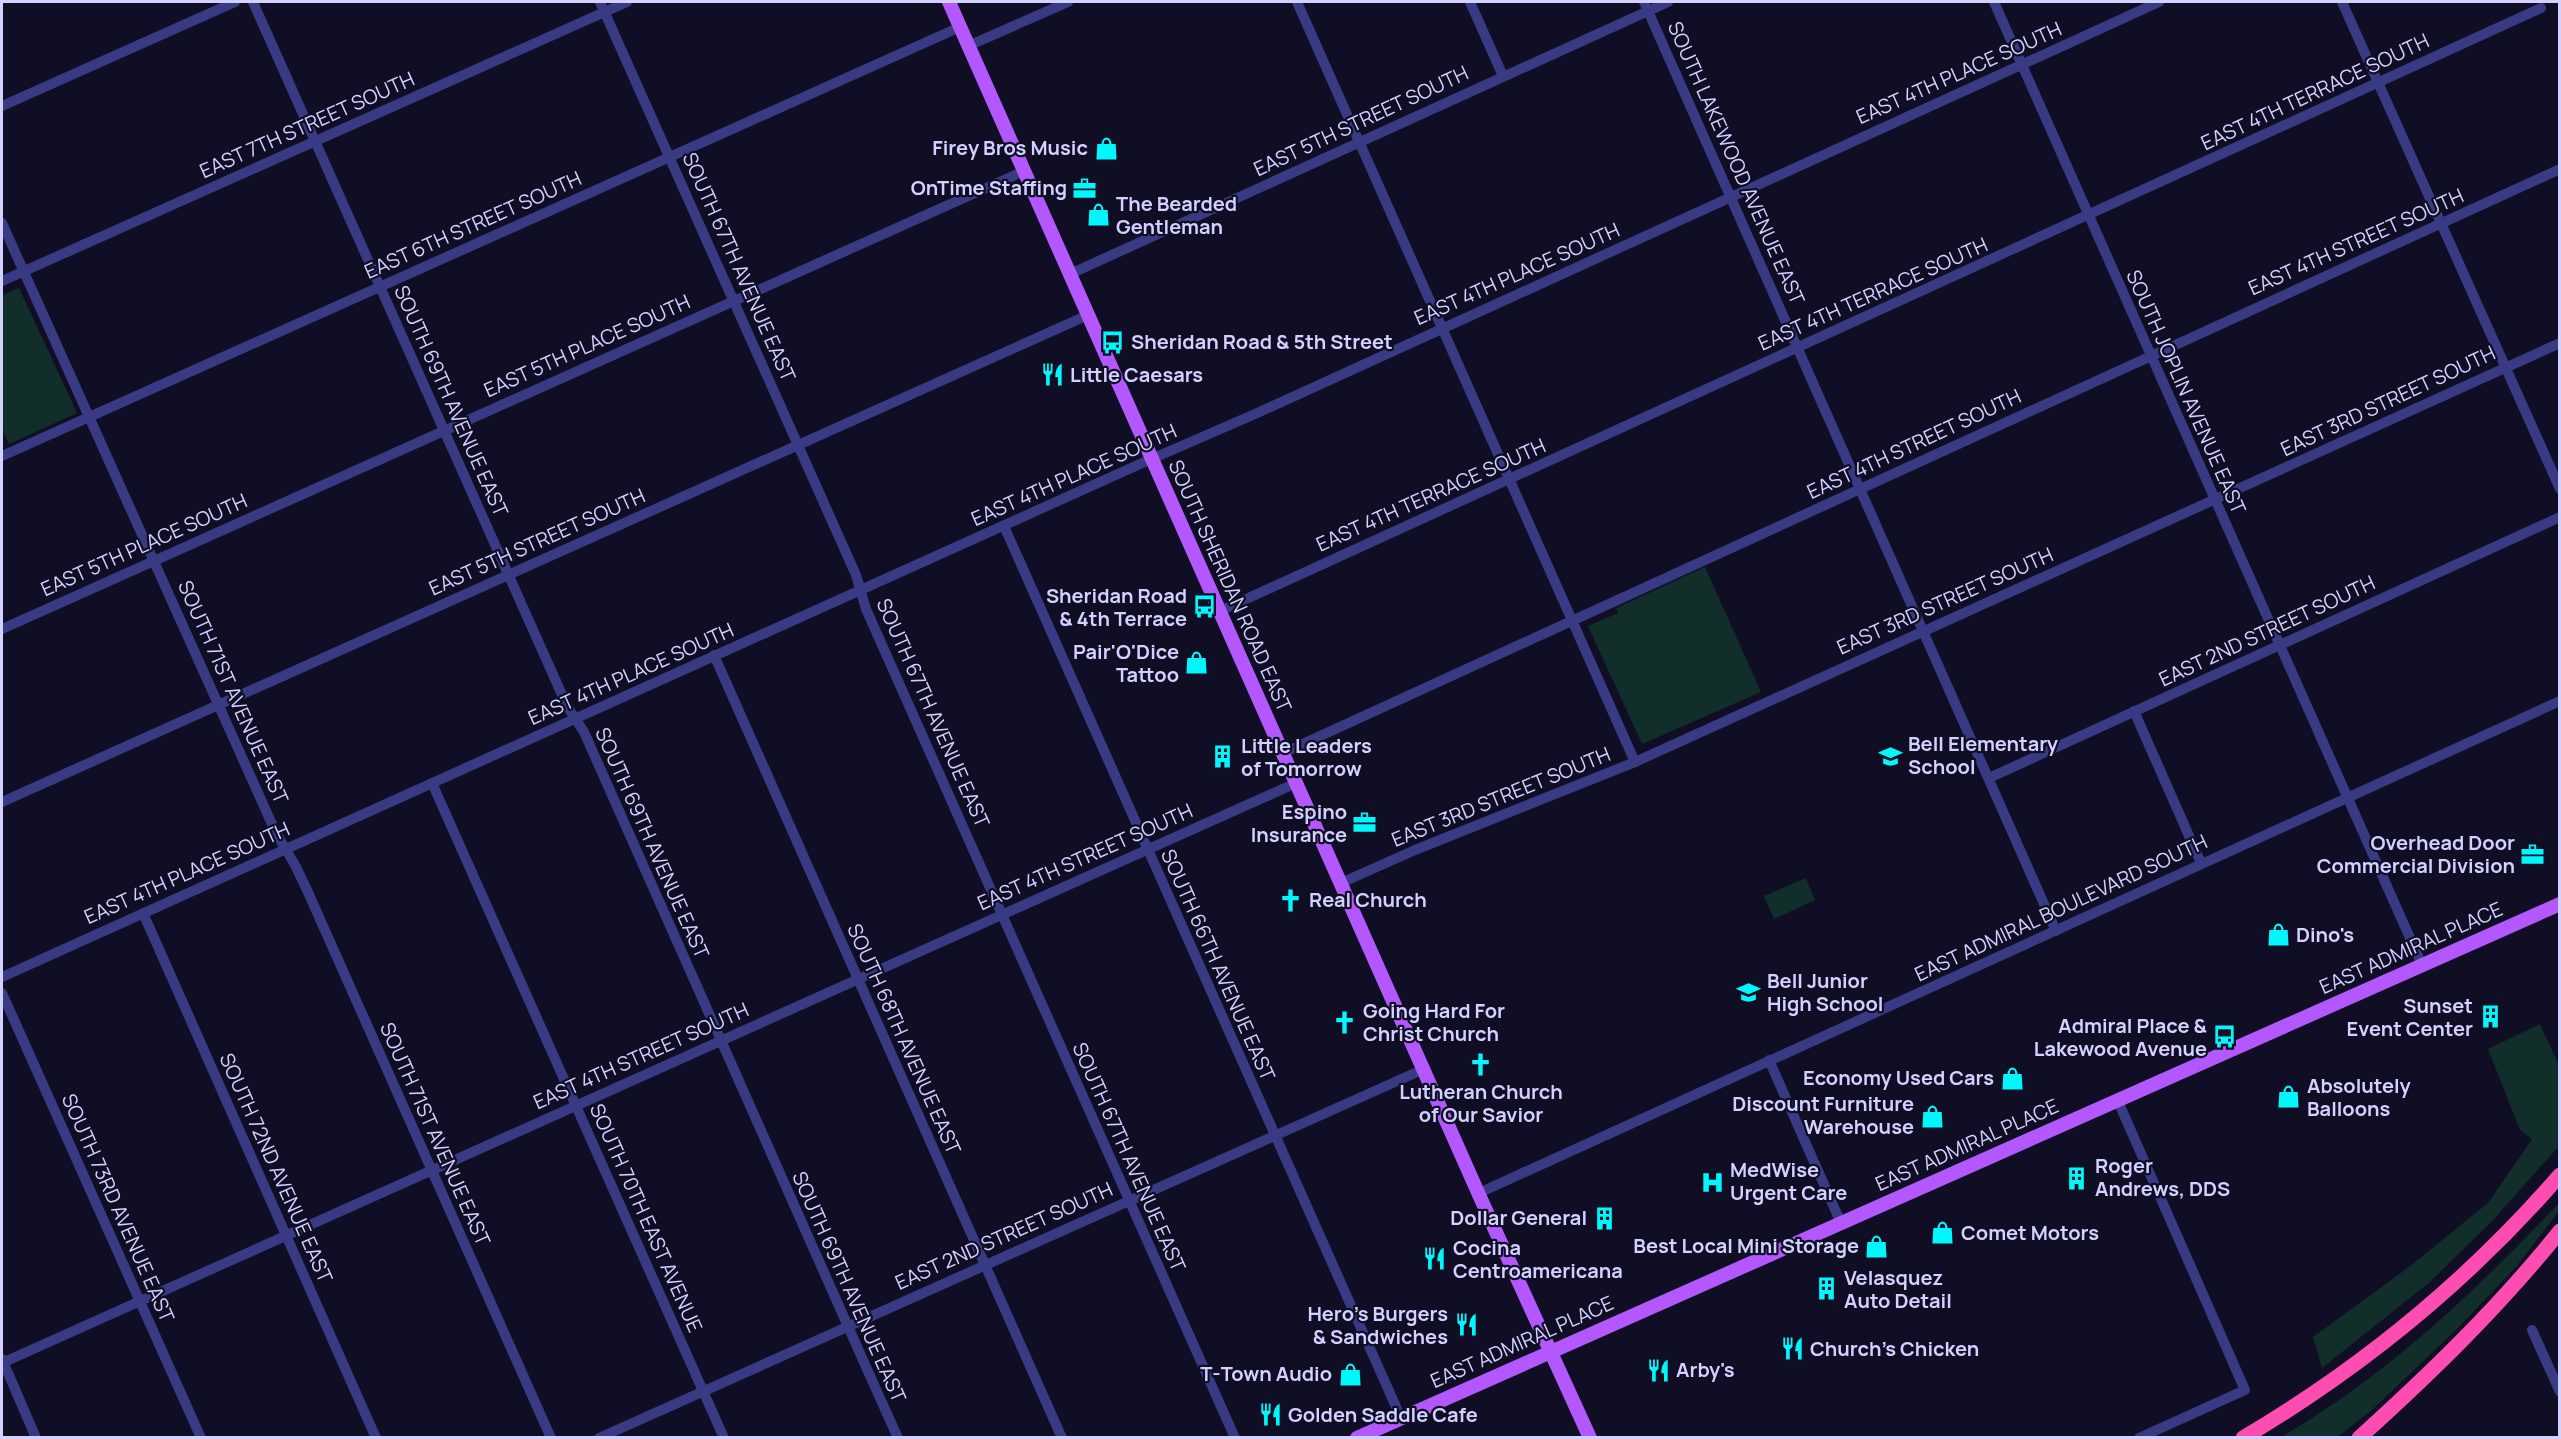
<svg xmlns="http://www.w3.org/2000/svg" width="2561" height="1439" viewBox="0 0 2561 1439" font-family="Manrope,sans-serif">
  <rect width="100%" height="100%" fill="#100e24"/>
  <!-- green -->
  <g fill="#112e2b">
    <path d="M19 288 77 413 9 444 2 428V295Z"/>
    <path d="M1705 567 1761 692 1642 744 1588 626 1618 613 1616 608Z"/>
    <path d="M1806 878 1815 900 1774 919 1764 896Z"/>
    <path d="M2540 1024 2559 1065V1146L2494 1219 2430 1282 2322 1368 2313 1337 2409 1267 2488 1203 2532 1139 2520 1130 2488 1049Z"/>
    <path d="M2559 1203V1211L2516 1267 2458 1328 2373 1409 2338 1437H2281C2386 1376 2476 1291 2559 1203Z"/>
  </g>
  <g fill="none" stroke-linecap="round" stroke-linejoin="round">
    <!-- minor -->
    <g stroke="#383b84" stroke-width="10">
      <path d="M253 2 567 706 584 732C688 967 792 1203 898 1438"/>
      <path d="M600 2 856 575 866 609 1235 1438"/>
      <path d="M1297 2 1635 762"/>
      <path d="M1470 2 1503 76"/>
      <path d="M1644 2 2056 931"/>
      <path d="M1994 2 2422 965"/>
      <path d="M2342 2 2560 489"/>
      <path d="M968 46 1068 2"/>
      <path d="M2 106 235 2"/>
      <path d="M2 223 276 833 295 865 307 890 551 1438"/>
      <path d="M1070 274 1668 2"/>
      <path d="M2 281 627 2"/>
      <path d="M2 456 960 27"/>
      <path d="M1004 526 1401 1418"/>
      <path d="M1220 611 2541 8"/>
      <path d="M2 629 1024 171"/>
      <path d="M714 655 1062 1438"/>
      <path d="M2134 711 2201 863"/>
      <path d="M1283 753 2560 169"/>
      <path d="M1989 778 2560 517"/>
      <path d="M432 783 724 1438"/>
      <path d="M2 802 1088 315"/>
      <path d="M1341 883 1415 850 1635 762 2560 343"/>
      <path d="M143 913 376 1438"/>
      <path d="M2 977 1140 464 1255 414 2159 2"/>
      <path d="M2 993 201 1438"/>
      <path d="M1769 1060 1841 1223"/>
      <path d="M2117 1099 2245 1390 2139 1438"/>
      <path d="M1479 1193 2560 701"/>
      <path d="M2532 1330 2560 1392"/>
      <path d="M2 1359 36 1438"/>
      <path d="M2 1363 1296 783"/>
      <path d="M599 1438 1424 1069"/>
    </g>
    <!-- major -->
    <g stroke="#b358ff" stroke-width="14">
      <path d="M949 2 1480 1197 1590 1438"/>
      <path d="M1357 1438 2560 904"/>
    </g>
    <!-- highway -->
    <g stroke="#ff4cb0" stroke-width="15">
      <path d="M2243 1438C2363 1367 2469 1280 2560 1175"/>
      <path d="M2359 1438C2431 1373 2499 1307 2560 1231"/>
    </g>
  </g>
  <!-- icons -->
  <defs>
    <symbol id="shop-bare" viewBox="-9 -9 18 18"><path d="M-5-2.5h2.3a2.7 3.5 0 0 1 5.4 0H5L5.5 6h-11ZM-1.5-2.5h3a1.5 2.3 0 0 0-3 0Z" fill="#00f7fc" stroke="#100e24" stroke-width="2.5" paint-order="stroke"/></symbol>
    <symbol id="office-bare" viewBox="-9 -9 18 18"><path d="M-6-3h4V-5.5h4V-3h4V5H-6ZM-1-4.5V-3h2v-1.5ZM-6 0V1H6V0Z" fill="#00f7fc" stroke="#100e24" stroke-width="2.5" paint-order="stroke"/></symbol>
    <symbol id="bus-bare" viewBox="-9 -9 18 18"><path d="M-5-6H5V4H4V6H2V4H-2V6H-4V4H-5ZM-3.5-4V0h7V-4ZM-3.5 1.2v1.5H-2V1.2ZM2 1.2v1.5H3.5V1.2Z" fill="#00f7fc" stroke="#100e24" stroke-width="2.5" paint-order="stroke"/></symbol>
    <symbol id="restaurant-bare" viewBox="-9 -9 18 18"><path d="M-5-6h1v4h1v-4h1v4h1v-4h1v5L-1.5 .5V6h-2V.5L-5-1ZM5-6V6H3V1.5H1.5Q1.5-4 5-6Z" fill="#00f7fc" stroke="#100e24" stroke-width="2.5" paint-order="stroke"/></symbol>
    <symbol id="school-bare" viewBox="-9 -9 18 18"><path d="M0-5L7-2L0 1L-7-2ZM-4 1L0 2.5L4 1V4Q0 6-4 4Z" fill="#00f7fc" stroke="#100e24" stroke-width="2.5" paint-order="stroke"/></symbol>
    <symbol id="building-bare" viewBox="-9 -9 18 18"><path d="M-4-6H4V6H1V3H-1V6H-4ZM-2.5-4.3h1.7v1.8h-1.7ZM.8-4.3h1.7v1.8H.8ZM-2.5-1h1.7V.8h-1.7ZM.8-1h1.7V.8H.8Z" fill="#00f7fc" stroke="#100e24" stroke-width="2.5" paint-order="stroke"/></symbol>
    <symbol id="church-bare" viewBox="-9 -9 18 18"><path d="M-1.2-6h2.4v3.5h3.3v2.4h-3.3V6h-2.4V-.1h-3.3v-2.4h3.3Z" fill="#00f7fc" stroke="#100e24" stroke-width="2.5" paint-order="stroke"/></symbol>
    <symbol id="hospital-bare" viewBox="-9 -9 18 18"><path d="M-5-5h3v3.5h4V-5h3V5h-3V1.5h-4V5h-3Z" fill="#00f7fc" stroke="#100e24" stroke-width="2.5" paint-order="stroke"/></symbol>
  </defs>
  <g fill-rule="evenodd">
    <use href="#shop-bare" x="1090" y="132" width="33" height="33"/>
    <use href="#office-bare" x="1068" y="172" width="33" height="33"/>
    <use href="#shop-bare" x="1082" y="198" width="33" height="33"/>
    <use href="#bus-bare" x="1096" y="326" width="33" height="33"/>
    <use href="#restaurant-bare" x="1036" y="358" width="33" height="33"/>
    <use href="#bus-bare" x="1188" y="590" width="33" height="33"/>
    <use href="#shop-bare" x="1180" y="646" width="33" height="33"/>
    <use href="#school-bare" x="1874" y="740" width="33" height="33"/>
    <use href="#building-bare" x="1206" y="740" width="33" height="33"/>
    <use href="#office-bare" x="1348" y="806" width="33" height="33"/>
    <use href="#office-bare" x="2516" y="838" width="33" height="33"/>
    <use href="#church-bare" x="1274" y="884" width="33" height="33"/>
    <use href="#shop-bare" x="2262" y="918" width="33" height="33"/>
    <use href="#school-bare" x="1732" y="976" width="33" height="33"/>
    <use href="#building-bare" x="2474" y="1000" width="33" height="33"/>
    <use href="#church-bare" x="1328" y="1006" width="33" height="33"/>
    <use href="#bus-bare" x="2208" y="1020" width="33" height="33"/>
    <use href="#church-bare" x="1464" y="1048" width="33" height="33"/>
    <use href="#shop-bare" x="1996" y="1062" width="33" height="33"/>
    <use href="#shop-bare" x="2272" y="1080" width="33" height="33"/>
    <use href="#shop-bare" x="1916" y="1100" width="33" height="33"/>
    <use href="#building-bare" x="2060" y="1162" width="33" height="33"/>
    <use href="#hospital-bare" x="1696" y="1166" width="33" height="33"/>
    <use href="#building-bare" x="1588" y="1202" width="33" height="33"/>
    <use href="#shop-bare" x="1926" y="1216" width="33" height="33"/>
    <use href="#shop-bare" x="1860" y="1230" width="33" height="33"/>
    <use href="#restaurant-bare" x="1418" y="1242" width="33" height="33"/>
    <use href="#building-bare" x="1810" y="1272" width="33" height="33"/>
    <use href="#restaurant-bare" x="1450" y="1308" width="33" height="33"/>
    <use href="#restaurant-bare" x="1776" y="1332" width="33" height="33"/>
    <use href="#restaurant-bare" x="1642" y="1354" width="33" height="33"/>
    <use href="#shop-bare" x="1334" y="1358" width="33" height="33"/>
    <use href="#restaurant-bare" x="1254" y="1398" width="33" height="33"/>
  </g>
  <g text-anchor="middle" stroke-width="4.5" stroke-linejoin="round" paint-order="stroke">
    <!-- street labels -->
    <g font-size="20" fill="#d2d1ff" stroke="#100e24">
      <text transform="translate(1959 73) rotate(-24)" y="7">EAST 4TH PLACE SOUTH</text>
      <text transform="translate(2315 92) rotate(-25)" y="7">EAST 4TH TERRACE SOUTH</text>
      <text transform="translate(1361 121) rotate(-25)" y="7">EAST 5TH STREET SOUTH</text>
      <text transform="translate(307 125) rotate(-24)" y="7">EAST 7TH STREET SOUTH</text>
      <text transform="translate(1736 163) rotate(66)" y="7">SOUTH LAKEWOOD AVENUE EAST</text>
      <text transform="translate(473 225) rotate(-24)" y="7">EAST 6TH STREET SOUTH</text>
      <text transform="translate(2356 242) rotate(-24)" y="7">EAST 4TH STREET SOUTH</text>
      <text transform="translate(739 267) rotate(66)" y="7">SOUTH 67TH AVENUE EAST</text>
      <text transform="translate(1517 274) rotate(-24)" y="7">EAST 4TH PLACE SOUTH</text>
      <text transform="translate(1873 294) rotate(-24)" y="7">EAST 4TH TERRACE SOUTH</text>
      <text transform="translate(587 346) rotate(-24)" y="7">EAST 5TH PLACE SOUTH</text>
      <text transform="translate(2186 392) rotate(66)" y="7">SOUTH JOPLIN AVENUE EAST</text>
      <text transform="translate(451 401) rotate(66)" y="7">SOUTH 69TH AVENUE EAST</text>
      <text transform="translate(2388 401) rotate(-25)" y="7">EAST 3RD STREET SOUTH</text>
      <text transform="translate(1914 444) rotate(-25)" y="7">EAST 4TH STREET SOUTH</text>
      <text transform="translate(1074 475) rotate(-24)" y="7">EAST 4TH PLACE SOUTH</text>
      <text transform="translate(1431 495) rotate(-24)" y="7">EAST 4TH TERRACE SOUTH</text>
      <text transform="translate(537 542) rotate(-24)" y="7">EAST 5TH STREET SOUTH</text>
      <text transform="translate(144 545) rotate(-24)" y="7">EAST 5TH PLACE SOUTH</text>
      <text transform="translate(1230 586) rotate(66)" y="7">SOUTH SHERIDAN ROAD EAST</text>
      <text transform="translate(1945 601) rotate(-24)" y="7">EAST 3RD STREET SOUTH</text>
      <text transform="translate(2267 631) rotate(-25)" y="7">EAST 2ND STREET SOUTH</text>
      <text transform="translate(631 674) rotate(-24)" y="7">EAST 4TH PLACE SOUTH</text>
      <text transform="translate(233 692) rotate(66)" y="7">SOUTH 71ST AVENUE EAST</text>
      <text transform="translate(933 713) rotate(66)" y="7">SOUTH 67TH AVENUE EAST</text>
      <text transform="translate(1501 797) rotate(-22)" y="7">EAST 3RD STREET SOUTH</text>
      <text transform="translate(652 843) rotate(66)" y="7">SOUTH 69TH AVENUE EAST</text>
      <text transform="translate(1085 857) rotate(-24)" y="7">EAST 4TH STREET SOUTH</text>
      <text transform="translate(187 873) rotate(-24)" y="7">EAST 4TH PLACE SOUTH</text>
      <text transform="translate(2061 908) rotate(-25)" y="7">EAST ADMIRAL BOULEVARD SOUTH</text>
      <text transform="translate(2411 948) rotate(-24)" y="7">EAST ADMIRAL PLACE</text>
      <text transform="translate(1218 965) rotate(66)" y="7">SOUTH 66TH AVENUE EAST</text>
      <text transform="translate(904 1039) rotate(66)" y="7">SOUTH 68TH AVENUE EAST</text>
      <text transform="translate(641 1056) rotate(-24)" y="7">EAST 4TH STREET SOUTH</text>
      <text transform="translate(435 1134) rotate(66)" y="7">SOUTH 71ST AVENUE EAST</text>
      <text transform="translate(1967 1145) rotate(-24)" y="7">EAST ADMIRAL PLACE</text>
      <text transform="translate(1129 1157) rotate(66)" y="7">SOUTH 67TH AVENUE EAST</text>
      <text transform="translate(276 1168) rotate(66)" y="7">SOUTH 72ND AVENUE EAST</text>
      <text transform="translate(118 1208) rotate(66)" y="7">SOUTH 73RD AVENUE EAST</text>
      <text transform="translate(646 1218) rotate(66)" y="7">SOUTH 70TH EAST AVENUE</text>
      <text transform="translate(1004 1236) rotate(-24)" y="7">EAST 2ND STREET SOUTH</text>
      <text transform="translate(849 1287) rotate(66)" y="7">SOUTH 69TH AVENUE EAST</text>
      <text transform="translate(1522 1342) rotate(-24)" y="7">EAST ADMIRAL PLACE</text>
    </g>
    <!-- poi labels -->
    <g font-size="20" font-weight="bold" fill="#d2d1ff" stroke="#100e24" text-anchor="start">
      <text x="1088" y="155" text-anchor="end">Firey Bros Music</text>
      <text x="1067" y="195" text-anchor="end">OnTime Staffing</text>
      <text x="1116" y="211">The Bearded<tspan x="1116" dy="23">Gentleman</tspan></text>
      <text x="1131" y="349">Sheridan Road &amp; 5th Street</text>
      <text x="1070" y="382">Little Caesars</text>
      <text x="1187" y="603" text-anchor="end">Sheridan Road<tspan x="1187" dy="23">&amp; 4th Terrace</tspan></text>
      <text x="1179" y="659" text-anchor="end">Pair'O'Dice<tspan x="1179" dy="23">Tattoo</tspan></text>
      <text x="1908" y="751">Bell Elementary<tspan x="1908" dy="23">School</tspan></text>
      <text x="1241" y="753">Little Leaders<tspan x="1241" dy="23">of Tomorrow</tspan></text>
      <text x="1347" y="819" text-anchor="end">Espino<tspan x="1347" dy="23">Insurance</tspan></text>
      <text x="2515" y="850" text-anchor="end">Overhead Door<tspan x="2515" dy="23">Commercial Division</tspan></text>
      <text x="1309" y="907">Real Church</text>
      <text x="2296" y="942">Dino's</text>
      <text x="1767" y="988">Bell Junior<tspan x="1767" dy="23">High School</tspan></text>
      <text x="2473" y="1013" text-anchor="end">Sunset<tspan x="2473" dy="23">Event Center</tspan></text>
      <text x="1363" y="1018">Going Hard For<tspan x="1363" dy="23">Christ Church</tspan></text>
      <text x="2207" y="1033" text-anchor="end">Admiral Place &amp;<tspan x="2207" dy="23">Lakewood Avenue</tspan></text>
      <text x="1994" y="1085" text-anchor="end">Economy Used Cars</text>
      <text x="2307" y="1093">Absolutely<tspan x="2307" dy="23">Balloons</tspan></text>
      <text x="1481" y="1099" text-anchor="middle">Lutheran Church<tspan x="1481" dy="23">of Our Savior</tspan></text>
      <text x="1914" y="1111" text-anchor="end">Discount Furniture<tspan x="1914" dy="23">Warehouse</tspan></text>
      <text x="2095" y="1173">Roger<tspan x="2095" dy="23">Andrews, DDS</tspan></text>
      <text x="1730" y="1177">MedWise<tspan x="1730" dy="23">Urgent Care</tspan></text>
      <text x="1587" y="1225" text-anchor="end">Dollar General</text>
      <text x="1961" y="1240">Comet Motors</text>
      <text x="1859" y="1253" text-anchor="end">Best Local Mini Storage</text>
      <text x="1453" y="1255">Cocina<tspan x="1453" dy="23">Centroamericana</tspan></text>
      <text x="1844" y="1285">Velasquez<tspan x="1844" dy="23">Auto Detail</tspan></text>
      <text x="1448" y="1321" text-anchor="end">Hero's Burgers<tspan x="1448" dy="23">&amp; Sandwiches</tspan></text>
      <text x="1810" y="1356">Church's Chicken</text>
      <text x="1676" y="1377">Arby's</text>
      <text x="1332" y="1381" text-anchor="end">T-Town Audio</text>
      <text x="1288" y="1422">Golden Saddle Cafe</text>
    </g>
  </g>
  <!-- border -->
  <rect width="2561" height="1439" fill="none" stroke="#d2d1ff" stroke-width="6"/>
</svg>
